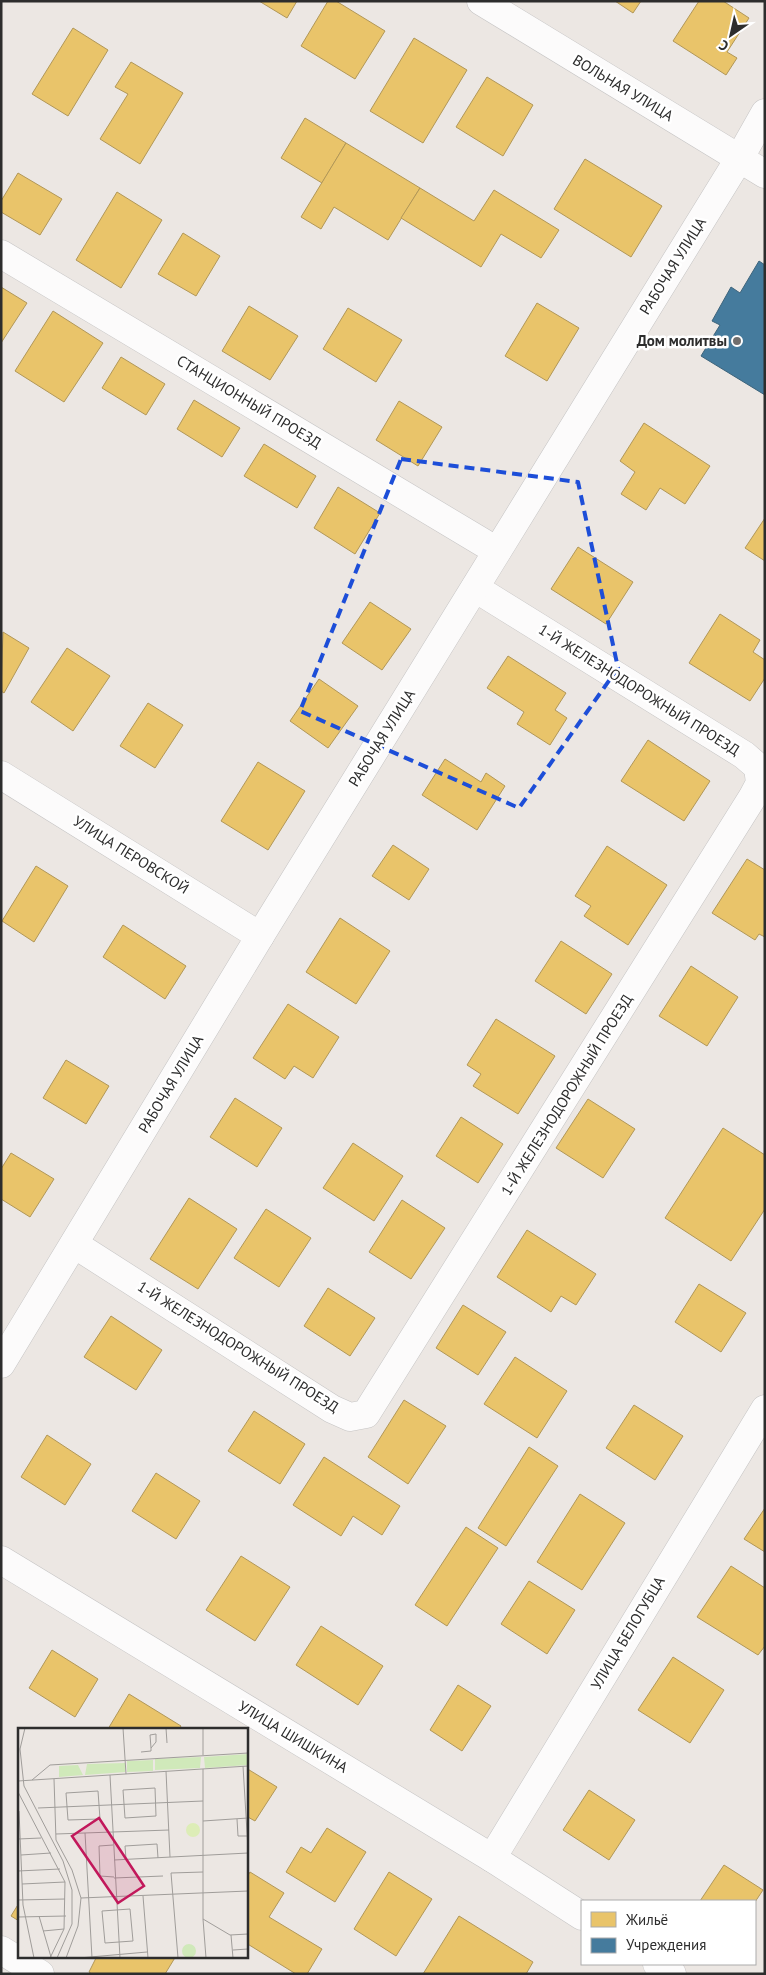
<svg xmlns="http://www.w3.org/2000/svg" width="766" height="1975" viewBox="0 0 766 1975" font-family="'PT Sans',sans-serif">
  <rect width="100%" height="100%" fill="#ece7e3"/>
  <!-- homes -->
  <g fill="#e9c46a" stroke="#b19758">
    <path d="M259 1H297L287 18Z"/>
    <path d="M328 1H336L385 31 355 79 301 46Z"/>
    <path d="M615 1H641L633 13Z"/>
    <path d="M699 1H723L749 18 727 52 737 58 726 75 673 41Z"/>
    <path d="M73 28 108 50 68 116 32 94Z"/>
    <path d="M414 38 467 70 423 143 370 111Z"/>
    <path d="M131 62 183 93 140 164 100 139 128 94 115 87Z"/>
    <path d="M487 77 533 105 503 156 456 127Z"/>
    <path d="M305 118 346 143 322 183 281 158Z"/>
    <path d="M346 143 420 188 388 240 334 207 321 229 301 217Z"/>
    <path d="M585 159 662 206 631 257 554 209Z"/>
    <path d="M18 173 62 199 40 235 1 212V201Z"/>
    <path d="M420 188 474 221 494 190 559 230 541 258 501 234 481 267 401 218Z"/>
    <path d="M117 192 162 220 121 288 76 260Z"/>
    <path d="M183 233 220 256 196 296 158 274Z"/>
    <path d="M1 287 27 303 1 343Z"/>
    <path d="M537 303 579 328 547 381 505 356Z"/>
    <path d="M249 306 298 336 270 380 222 351Z"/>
    <path d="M348 308 402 340 376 382 323 349Z"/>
    <path d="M53 311 103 343 64 402 15 371Z"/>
    <path d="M121 357 165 384 146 415 102 388Z"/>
    <path d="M194 400 240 428 222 457 177 429Z"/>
    <path d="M399 401 442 427 418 466 376 440Z"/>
    <path d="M644 423 710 466 685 504 660 488 646 510 621 494 635 472 620 461Z"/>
    <path d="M264 444 316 476 297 508 244 476Z"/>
    <path d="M338 487 380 513 355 554 314 528Z"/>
    <path d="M765 518V561L745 548Z"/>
    <path d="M578 547 633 582 606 624 551 589Z"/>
    <path d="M370 602 411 629 382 670 342 643Z"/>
    <path d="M720 614 760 640 753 652 765 660V678L750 701 689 663Z"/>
    <path d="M3 632 29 648 4 693 1 691Z"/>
    <path d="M67 648 110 676 73 731 31 702Z"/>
    <path d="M508 656 566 693 555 710 567 718 550 745 517 724 524 712 487 688Z"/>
    <path d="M319 679 358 706 328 748 290 721Z"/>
    <path d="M148 703 183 725 155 768 120 746Z"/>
    <path d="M648 740 710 781 684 821 621 781Z"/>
    <path d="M445 759 481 782 486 773 505 786 477 830 422 795Z"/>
    <path d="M258 762 305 791 268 850 221 821Z"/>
    <path d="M393 845 429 869 409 900 372 876Z"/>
    <path d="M607 846 667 885 628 945 584 916 591 906 575 896Z"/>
    <path d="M747 859 765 870V937L759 934 755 940 712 913Z"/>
    <path d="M36 866 68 886 34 942 2 921Z"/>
    <path d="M340 918 390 951 356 1004 306 972Z"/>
    <path d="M123 925 186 966 165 999 103 957Z"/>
    <path d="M561 941 612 974 586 1014 535 981Z"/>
    <path d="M691 966 738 997 707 1046 659 1016Z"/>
    <path d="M288 1004 339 1037 313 1078 294 1066 285 1079 253 1058Z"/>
    <path d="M496 1019 555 1056 518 1114 473 1086 481 1074 467 1065Z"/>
    <path d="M66 1060 109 1086 86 1124 43 1098Z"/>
    <path d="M235 1098 282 1128 257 1167 210 1137Z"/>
    <path d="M588 1099 635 1129 603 1178 556 1148Z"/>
    <path d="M461 1117 503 1144 478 1183 436 1156Z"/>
    <path d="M723 1128 765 1155V1209L731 1261 665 1218Z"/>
    <path d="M353 1143 403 1176 374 1221 323 1188Z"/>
    <path d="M11 1153 54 1179 30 1217 1 1199V1169Z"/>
    <path d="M189 1198 237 1229 198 1289 150 1259Z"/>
    <path d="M402 1200 445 1228 411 1279 369 1252Z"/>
    <path d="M266 1209 311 1238 279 1287 234 1258Z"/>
    <path d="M527 1230 596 1274 576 1305 561 1296 551 1312 497 1277Z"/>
    <path d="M699 1284 746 1313 721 1352 675 1322Z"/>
    <path d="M328 1288 375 1318 350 1356 304 1326Z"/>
    <path d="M463 1305 506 1332 478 1375 436 1348Z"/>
    <path d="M111 1316 162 1350 136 1390 84 1357Z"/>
    <path d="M515 1357 567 1391 537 1438 484 1404Z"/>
    <path d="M404 1400 446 1426 408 1484 368 1457Z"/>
    <path d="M634 1405 683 1436 655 1480 606 1448Z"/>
    <path d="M254 1411 305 1444 280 1484 228 1451Z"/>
    <path d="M47 1435 91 1464 65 1505 21 1477Z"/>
    <path d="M529 1447 558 1466 506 1546 478 1528Z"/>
    <path d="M324 1457 400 1506 382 1535 353 1516 341 1536 293 1505Z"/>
    <path d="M156 1473 200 1501 176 1539 132 1511Z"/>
    <path d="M580 1494 625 1523 582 1590 537 1562Z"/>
    <path d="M765 1508V1552L744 1539Z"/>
    <path d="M466 1527 498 1548 447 1626 415 1605Z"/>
    <path d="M241 1556 290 1587 255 1641 206 1610Z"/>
    <path d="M731 1566 765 1588V1646L758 1655 697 1617Z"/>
    <path d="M529 1581 575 1610 547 1654 501 1624Z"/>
    <path d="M321 1626 383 1666 358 1705 296 1665Z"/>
    <path d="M52 1650 98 1679 75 1717 29 1688Z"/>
    <path d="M673 1657 724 1690 690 1743 638 1710Z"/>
    <path d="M458 1685 491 1706 462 1751 430 1730Z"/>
    <path d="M129 1694 181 1726 179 1729H108Z"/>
    <path d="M246 1768 277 1787 255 1821 246 1816Z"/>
    <path d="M589 1790 635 1820 609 1860 563 1830Z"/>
    <path d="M327 1828 366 1852 335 1902 286 1872 301 1847 311 1853Z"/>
    <path d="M724 1865 763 1890 755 1902 700 1901Z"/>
    <path d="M250 1872 284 1893 269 1917 322 1949 307 1974H296L246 1943V1879Z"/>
    <path d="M389 1872 432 1899 396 1956 354 1929Z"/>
    <path d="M19 1903V1921L11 1916Z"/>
    <path d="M459 1916 533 1962 526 1974H423Z"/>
    <path d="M97 1956H176L165 1974H92L89 1972Z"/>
  </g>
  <!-- public -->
  <path fill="#457b9d" stroke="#3e647b" d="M759 261 765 265V395L701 356 720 325 712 321 731 287 740 293Z"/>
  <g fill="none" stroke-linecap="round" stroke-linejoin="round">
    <defs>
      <g id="minor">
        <path d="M1 254 497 551"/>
        <path d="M1 775 260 936"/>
        <path d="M74 1244 332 1409 350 1417 366 1414 752 798 760 783 758 767 744 755 475 588"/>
        <path d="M1 1364 260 936 739 159 765 113"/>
        <path d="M1 1560 492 1858 582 1916"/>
        <path d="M492 1858 765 1409"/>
        <path d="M1 1950 40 1974"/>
        <path d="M657 1964 672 1974"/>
      </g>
      <path id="tertiary" d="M481 1 765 174"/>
    </defs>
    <!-- minor casing -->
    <use href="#minor" stroke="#c5c4c4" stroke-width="29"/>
    <!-- tertiary casing -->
    <use href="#tertiary" stroke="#c5c4c4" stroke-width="29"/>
    <!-- minor -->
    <use href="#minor" stroke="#fcfbfb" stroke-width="28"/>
    <!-- tertiary -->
    <use href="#tertiary" stroke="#fcfbfb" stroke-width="28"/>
  </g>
  <!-- marked area -->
  <path fill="none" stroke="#1d4ed8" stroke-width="4" stroke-dasharray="10 6" stroke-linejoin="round" d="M401 459 578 482 618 668 519 808 300 711Z"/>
  <!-- markers -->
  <circle fill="#706e6d" stroke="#fff" stroke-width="2" cx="737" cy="341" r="5"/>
  <g text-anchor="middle" stroke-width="5" stroke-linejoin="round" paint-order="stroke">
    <!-- street labels -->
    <g font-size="15" fill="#2d2d2d" stroke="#fff">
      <text transform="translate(623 88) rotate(31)" y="5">ВОЛЬНАЯ УЛИЦА</text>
      <text transform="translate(673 266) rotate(-58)" y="5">РАБОЧАЯ УЛИЦА</text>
      <text transform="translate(249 402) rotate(31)" y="5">СТАНЦИОННЫЙ ПРОЕЗД</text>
      <text transform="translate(639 690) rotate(32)" y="5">1-Й ЖЕЛЕЗНОДОРОЖНЫЙ ПРОЕЗД</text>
      <text transform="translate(382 738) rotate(-58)" y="5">РАБОЧАЯ УЛИЦА</text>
      <text transform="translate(131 855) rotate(32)" y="5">УЛИЦА ПЕРОВСКОЙ</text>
      <text transform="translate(171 1084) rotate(-59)" y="5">РАБОЧАЯ УЛИЦА</text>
      <text transform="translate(567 1095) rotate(-58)" y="5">1-Й ЖЕЛЕЗНОДОРОЖНЫЙ ПРОЕЗД</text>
      <text transform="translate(238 1347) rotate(32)" y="5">1-Й ЖЕЛЕЗНОДОРОЖНЫЙ ПРОЕЗД</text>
      <text transform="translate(628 1633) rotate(-59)" y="5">УЛИЦА БЕЛОГУБЦА</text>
      <text transform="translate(293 1737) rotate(31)" y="5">УЛИЦА ШИШКИНА</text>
    </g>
    <!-- poi labels -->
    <g font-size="15" font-weight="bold" fill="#2d2d2d" stroke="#fff" text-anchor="end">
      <text x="727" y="346">Дом молитвы</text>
    </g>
  </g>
  <!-- overview -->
  <g transform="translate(18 1728)">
    <rect width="230" height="230" fill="#ece7e3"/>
    <path d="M230 26V37L187 40 186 29ZM183 29 182 40 137 42V31ZM135 32V43L109 44V33ZM107 35V44L67 47 69 36ZM60 37 65 47 41 49V38ZM164 223a7 7 0 1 1 14 0a7 7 0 1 1-14 0Z" fill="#d0e9ba"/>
    <path d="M168 102a7 7 0 1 1 14 0a7 7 0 1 1-14 0Z" fill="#ddedb7"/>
    <path fill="none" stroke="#a09d9a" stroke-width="1" d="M7 0 2 21 6 58 45 133 54 162V196L39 230M105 0 108 46M148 0 149 15M185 0V27M123 24 133 23V20L132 7 138 6V14L133 20M225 38 230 121M185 41V191L188 230M148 43 152 129M92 47 102 230M36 51 38 112 54 142 63 170 60 198 48 230M14 52 32 37 230 25M0 53 230 38M137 60 138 88 107 90 105 62ZM80 63 82 91 50 92 48 65ZM0 64 47 154 46 201 32 230M20 80 185 73M1 83 5 177 16 230M219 91 220 108H230M185 93 230 90M67 105 74 230M38 106 151 102M0 111 23 110M95 117 81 118 82 148 96 149M3 127 33 125M108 131 107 118 139 116 140 130M96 132 230 125M0 143 42 141M96 150 145 148M4 156 47 154M125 168 130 230M63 170 230 163M0 172 47 171M112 181 115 213 87 215 84 183ZM21 188 33 229M0 189 48 188M185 191 212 207 230 206M25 203 46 201M213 207 215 230M215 222 230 221M61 230 129 224M160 230 153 145 185 144"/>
    <path fill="#c2185b" fill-opacity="0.15" stroke="#c2185b" stroke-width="2.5" d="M81 90 126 158 100 175 54 108Z"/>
    <rect width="230" height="230" fill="none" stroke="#2d2d2d" stroke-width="2.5"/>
  </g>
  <!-- border -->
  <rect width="766" height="1975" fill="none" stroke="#2d2d2d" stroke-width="5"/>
  <!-- legend -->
  <rect x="581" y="1900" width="175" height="65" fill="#ffffff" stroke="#ababab"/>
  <rect x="591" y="1912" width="25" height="15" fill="#e9c46a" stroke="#ababab"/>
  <text x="626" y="1925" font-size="15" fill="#2d2d2d">Жильё</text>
  <rect x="591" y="1938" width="25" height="15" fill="#457b9d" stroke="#ababab"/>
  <text x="626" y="1950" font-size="15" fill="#2d2d2d">Учреждения</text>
  <!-- north arrow -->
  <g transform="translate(731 35) rotate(214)" stroke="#ffffff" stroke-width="4" paint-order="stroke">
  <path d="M0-4L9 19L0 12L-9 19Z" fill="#2d2d2d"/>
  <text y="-8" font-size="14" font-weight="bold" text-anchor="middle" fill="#2d2d2d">С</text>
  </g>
</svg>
